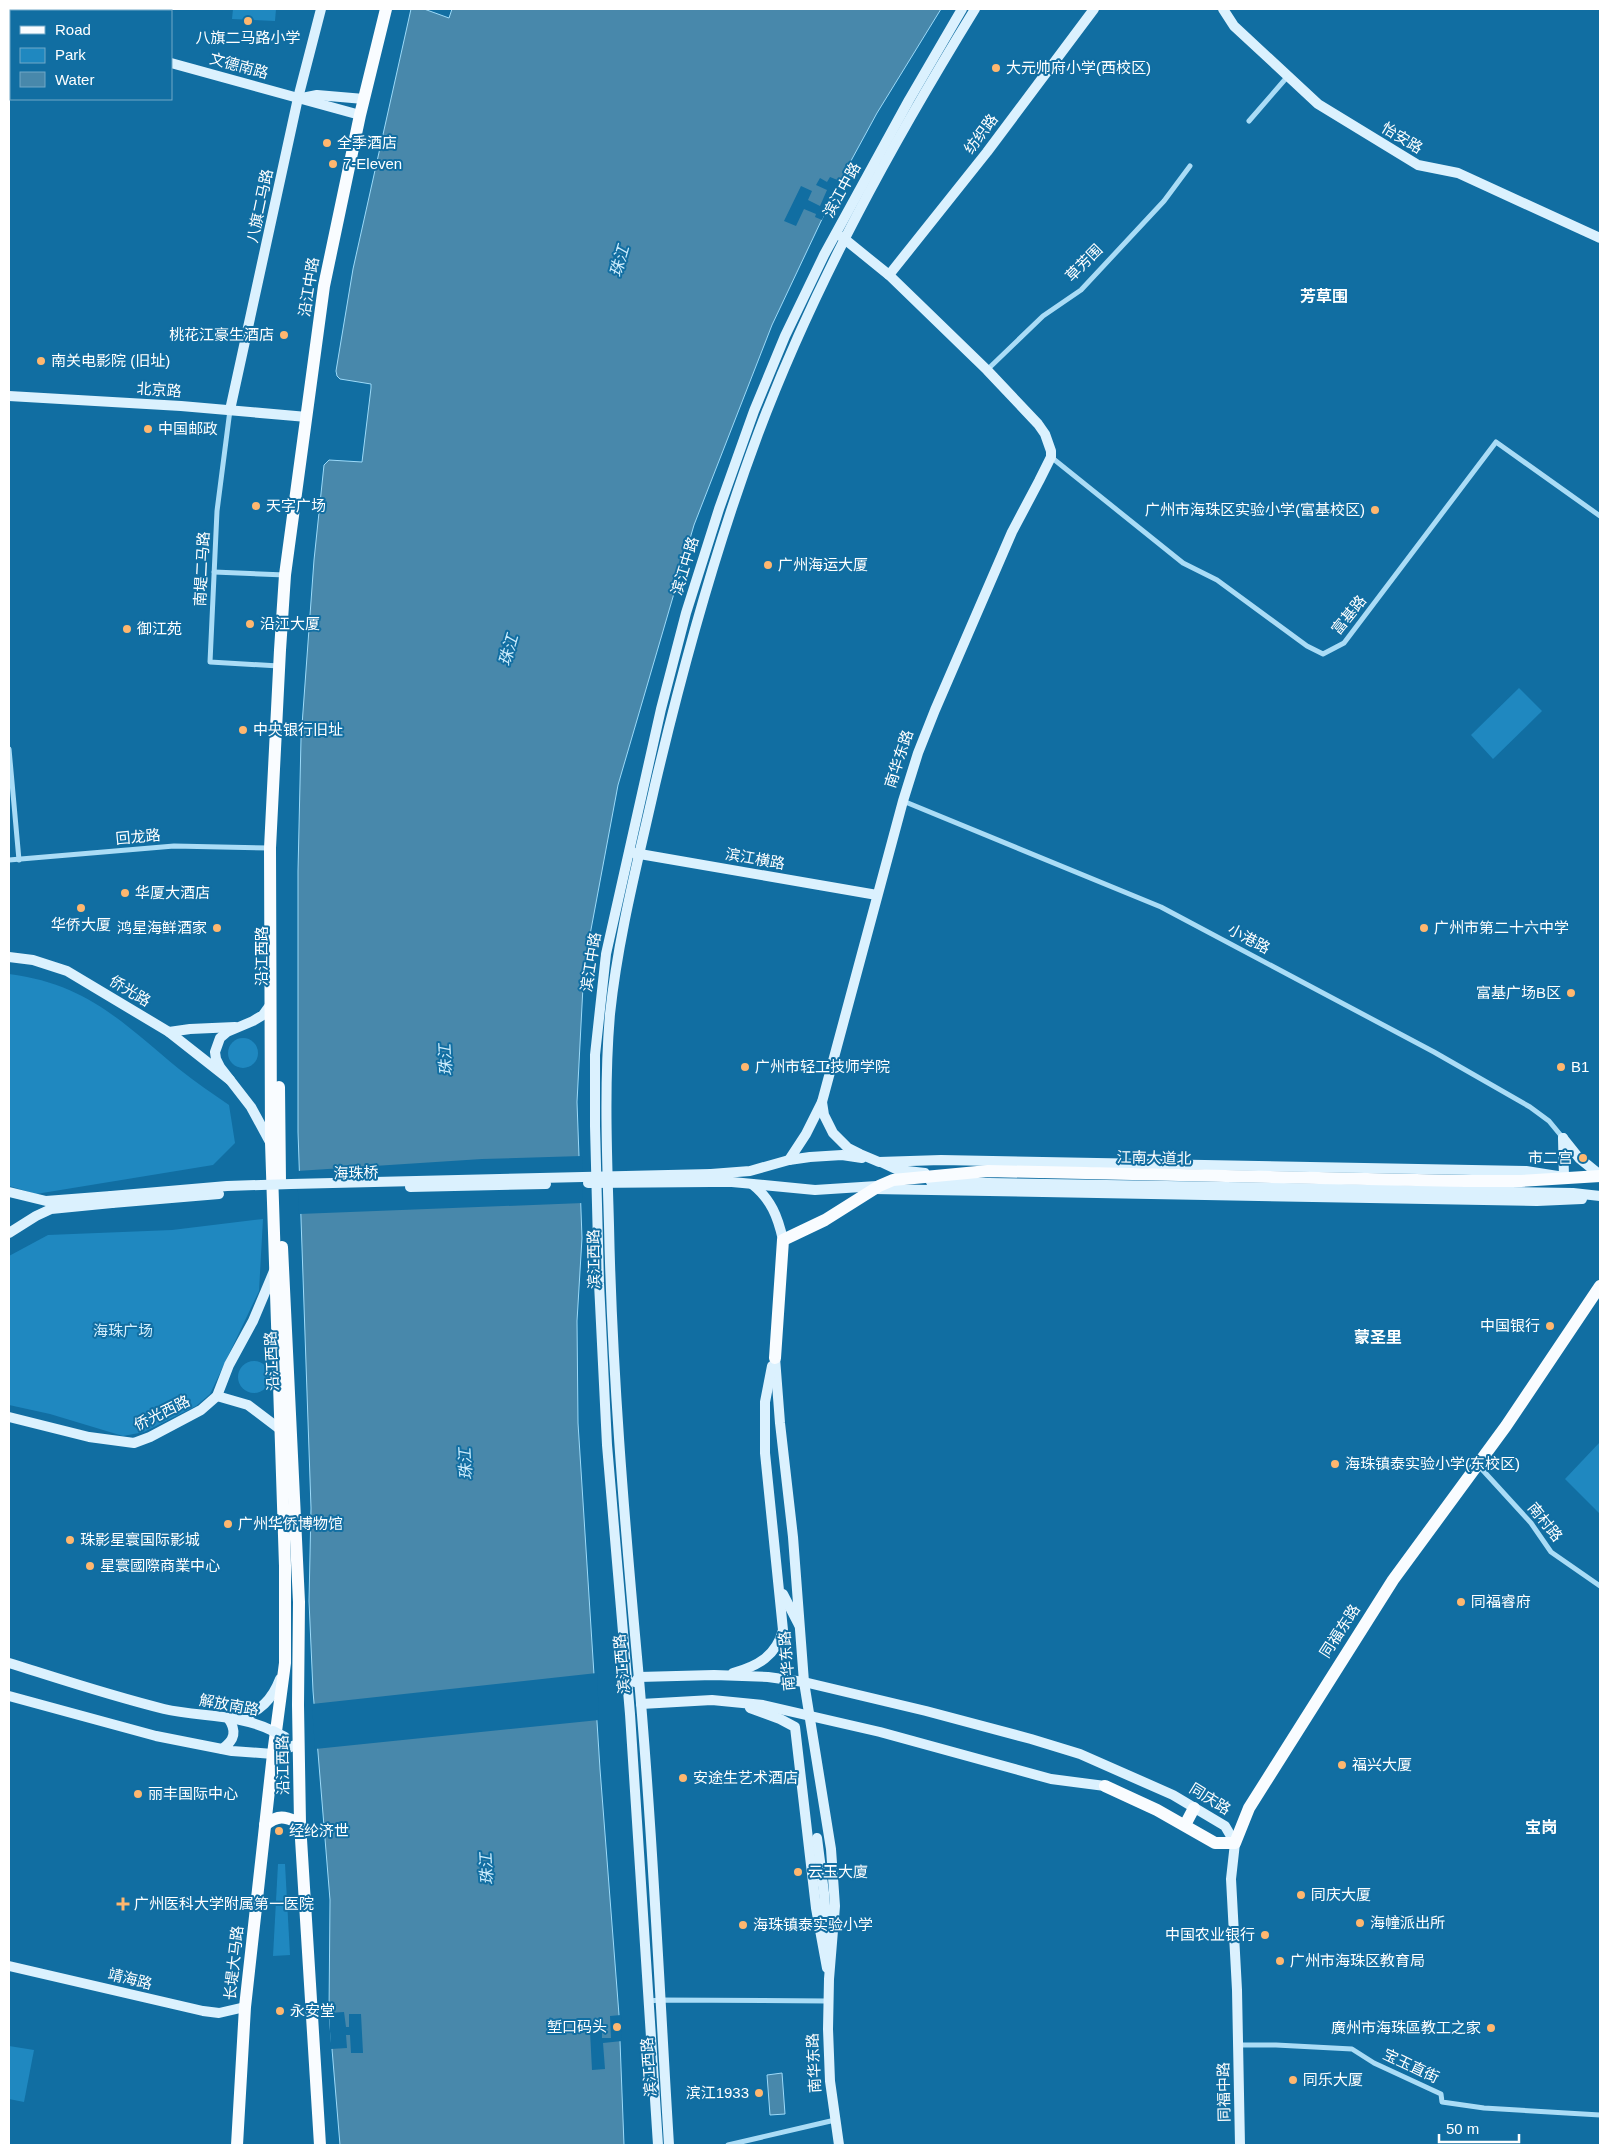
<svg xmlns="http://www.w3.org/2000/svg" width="1609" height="2154" viewBox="0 0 1609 2154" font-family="Helvetica,'Noto Sans SC',sans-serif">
  <rect width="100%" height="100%" fill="#116ea2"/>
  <!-- green -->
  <g fill="#1f88c0">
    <path d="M233 9H276L275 21 232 19Z"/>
    <path d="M1519 688 1542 711 1493 759 1471 735Z"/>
    <path d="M9 974C87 984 122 1022 179 1069 195 1082 213 1094 229 1105L235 1143 213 1165 36 1194 9 1186Z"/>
    <circle cx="243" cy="1053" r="15"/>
    <path d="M263 1219 259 1291 210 1394 196 1406 144 1432 123 1436 50 1414 9 1405V1256L48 1235 172 1230Z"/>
    <circle cx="254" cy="1377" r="16"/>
    <path d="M1600 1442V1514L1565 1479Z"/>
    <path d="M278 1864H285L290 1955 273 1956Z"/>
    <path d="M9 2046 34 2050 24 2102 9 2099Z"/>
  </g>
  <!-- water -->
  <g fill="#4888ab" stroke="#9cdaf9">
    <path d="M411 9H424L449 18 452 9H941L877 113 840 181 772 325 694 525 618 785 584 967 577 1102 582 1238 577 1321 578 1423 600 1769 619 2015 624 2145H340L329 2013 330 1900 313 1691 309 1601 311 1508 298 1132V871L301 739 314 560 324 465 329 460 362 462 371 388V384L340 379 337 376 336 371 353 269Z"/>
    <path d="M782 2073 785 2114 770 2115 767 2075Z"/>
  </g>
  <!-- pier -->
  <g fill="#116ea2">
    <path d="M830 177 840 181 822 220 815 217 816 214 804 209 796 226 784 221 801 186 812 191 808 200 820 206 827 190 816 185 820 178 827 182Z"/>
    <path d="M582 1156 583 1203 299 1214 297 1171 482 1159Z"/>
    <path d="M597 1673 599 1720 315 1749 312 1704Z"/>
    <path d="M344 2012 346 2027H349V2014H361L363 2053H351L350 2035H346L347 2048 331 2049 329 2013Z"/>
    <path d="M621 2015 622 2041 603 2043 605 2069 592 2070 590 2031 602 2030V2038H611L610 2016Z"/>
  </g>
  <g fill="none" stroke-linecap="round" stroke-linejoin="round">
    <!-- street -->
    <g stroke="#aadcf6" stroke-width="5">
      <path d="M1249 121 1288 76"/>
      <path d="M987 370 1043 316 1081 290 1164 201 1190 166"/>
      <path d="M230 410 217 511 210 662 279 666"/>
      <path d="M1051 457 1183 563 1217 580 1307 646 1323 654 1344 643 1496 442 1600 516"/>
      <path d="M214 572 285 575"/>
      <path d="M9 749 19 860"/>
      <path d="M903 801 1161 907 1434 1052 1530 1107 1549 1121 1563 1138"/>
      <path d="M9 860 174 846 270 848"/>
      <path d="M1478 1465 1531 1523 1551 1552 1600 1586"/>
      <path d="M649 2001 660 2000 828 2001"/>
      <path d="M1238 2045H1276L1352 2049 1374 2063 1441 2094 1442 2102 1484 2108 1600 2115"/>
      <path d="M728 2145 835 2120"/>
    </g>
    <!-- secondary -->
    <g stroke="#dbf1fe" stroke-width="10">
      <path d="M1223 9 1234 26 1318 104 1418 165 1458 173 1600 238"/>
      <path d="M9 18 11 19"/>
      <path d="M171 63 360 115"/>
      <path d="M302 98 317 95 364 99"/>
      <path d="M889 275 987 152 1094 9"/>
      <path d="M9 396 181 406 307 417"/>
      <path d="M230 410 298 98 321 9"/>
      <path d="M634 853 877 895"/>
      <path d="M9 957 33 960 67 971 169 1032 230 1080"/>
      <path d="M169 1032 190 1029 235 1027"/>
      <path d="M822 1102 824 1115 833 1133 848 1148 860 1154 879 1162 941 1160 1526 1171 1564 1177 1563 1138"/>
      <path d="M1563 1138 1579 1158 1600 1175"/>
      <path d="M270 1142 251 1107 220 1067 216 1059 215 1052 220 1038 227 1032 253 1021 263 1015 271 1004"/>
      <path d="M789 1160 806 1134 822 1102 903 801 918 753 935 710 1012 532 1039 481 1051 457V451L1045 434 1038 424 987 370 889 275 842 237"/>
      <path d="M881 1162 898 1170 925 1173"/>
      <path d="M711 1174 750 1171 789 1160 810 1157 842 1155 862 1158"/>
      <path d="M711 1182H732L815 1190 877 1186"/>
      <path d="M931 1182 1573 1193 1600 1196"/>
      <path d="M752 1184C771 1199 778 1217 783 1240"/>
      <path d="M873 1189 1537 1201 1582 1199"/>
      <path d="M9 1192 46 1201 111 1196"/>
      <path d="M9 1233 36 1216 51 1209 112 1203"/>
      <path d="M775 1358 780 1423 793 1537 804 1682 831 1849 835 1906 829 1979 828 2029 830 2081 839 2145"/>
      <path d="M217 1396 248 1405 281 1430"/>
      <path d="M9 1417 89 1437 134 1443 150 1437 201 1410 217 1396 229 1365 253 1321 274 1271"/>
      <path d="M783 1594 799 1625"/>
      <path d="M9 1663C60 1679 111 1696 164 1709 200 1717 240 1714 273 1731"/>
      <path d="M733 1673C758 1666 776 1656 783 1630L765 1453V1402L772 1366"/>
      <path d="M635 1682 639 1677 714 1675 768 1677 804 1682 926 1711 1031 1739 1080 1754 1173 1795 1225 1826 1235 1843 1231 1879 1237 1990 1240 2145"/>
      <path d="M9 1696 156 1736 232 1751 273 1754 298 1744"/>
      <path d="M641 1704 712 1700 763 1705 880 1732 1051 1779 1105 1786"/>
      <path d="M750 1708 780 1719 795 1727 816 1908 827 1968"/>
      <path d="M239 1719C260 1711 272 1700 280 1679"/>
      <path d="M222 1749C235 1740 237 1731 228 1718"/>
      <path d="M817 1838 824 1893 828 1944"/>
      <path d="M9 1966 203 2011 219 2013 245 2007"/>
      <path d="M658 2145 630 1714 607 1445 599 1283 595 1126V1055L606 954 661 709 686 613 719 509 754 411 785 336 824 255 909 100 962 9"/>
      <path d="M669 2145C659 1983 652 1820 637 1657 624 1514 612 1370 609 1225 607 1155 604 1084 610 1014 618 937 638 861 655 785 683 666 715 549 758 434 814 285 892 144 975 9"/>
    </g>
    <!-- primary -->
    <g stroke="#f9fcff" stroke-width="12">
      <path d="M279 1087 280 1182"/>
      <path d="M282 1247 299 1602 298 1705 300 1823 320 2145"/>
      <path d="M775 1358 783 1240 825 1220 879 1186 893 1180 988 1171 1465 1181H1521L1600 1176"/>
      <path d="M1105 1786 1157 1810 1215 1843H1235L1249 1808 1393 1580 1506 1426 1600 1286"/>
      <path d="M265 1825C279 1814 285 1817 300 1823"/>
      <path d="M1185 1825 1194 1808"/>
      <path d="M237 2145 245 2007 273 1754 285 1663V1566L271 1142 270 848 280 650 285 575 324 286 360 115 386 9"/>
    </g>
    <!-- secondary-bridge -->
    <g stroke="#dbf1fe" stroke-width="10">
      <path d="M588 1183 711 1182"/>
      <path d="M410 1187 546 1184"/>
      <path d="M111 1196 227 1186 291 1184 711 1174"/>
      <path d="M112 1203 219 1194"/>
      <path d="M273 1731 285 1737"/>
    </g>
  </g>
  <!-- markers -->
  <g fill="#ffb76f" stroke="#116ea2" stroke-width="2">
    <circle cx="248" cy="21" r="5"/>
    <circle cx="996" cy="68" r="5"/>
    <circle cx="327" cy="143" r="5"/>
    <circle cx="333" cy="164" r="5"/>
    <circle cx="284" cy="335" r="5"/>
    <circle cx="41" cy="361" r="5"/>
    <circle cx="148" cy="429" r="5"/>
    <circle cx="256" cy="506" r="5"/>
    <circle cx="1375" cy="510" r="5"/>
    <circle cx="768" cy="565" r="5"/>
    <circle cx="250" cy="624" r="5"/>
    <circle cx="127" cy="629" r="5"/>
    <circle cx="243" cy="730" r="5"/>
    <circle cx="125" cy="893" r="5"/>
    <circle cx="81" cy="908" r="5"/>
    <circle cx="217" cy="928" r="5"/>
    <circle cx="1424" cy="928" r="5"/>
    <circle cx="1571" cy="993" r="5"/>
    <circle cx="745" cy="1067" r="5"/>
    <circle cx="1561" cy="1067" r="5"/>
    <circle cx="1583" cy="1158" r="5"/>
    <circle cx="1550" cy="1326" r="5"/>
    <circle cx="1335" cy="1464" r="5"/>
    <circle cx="228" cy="1524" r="5"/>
    <circle cx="70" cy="1540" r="5"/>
    <circle cx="90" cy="1566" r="5"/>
    <circle cx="1461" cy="1602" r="5"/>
    <circle cx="1342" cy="1765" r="5"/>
    <circle cx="683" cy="1778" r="5"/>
    <circle cx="138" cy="1794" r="5"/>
    <circle cx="279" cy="1831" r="5"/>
    <circle cx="798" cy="1872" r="5"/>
    <circle cx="1301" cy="1895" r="5"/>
    <path d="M120.5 1896.5h5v5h5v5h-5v5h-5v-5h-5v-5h5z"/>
    <circle cx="1360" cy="1923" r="5"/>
    <circle cx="743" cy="1925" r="5"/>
    <circle cx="1265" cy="1935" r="5"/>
    <circle cx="1280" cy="1961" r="5"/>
    <circle cx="280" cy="2011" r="5"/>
    <circle cx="617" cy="2027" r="5"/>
    <circle cx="1491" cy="2028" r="5"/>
    <circle cx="1293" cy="2080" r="5"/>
    <circle cx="759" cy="2093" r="5"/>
  </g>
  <g text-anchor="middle" stroke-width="4" stroke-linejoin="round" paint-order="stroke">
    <!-- poi labels -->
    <g font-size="15" fill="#fff" stroke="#116ea2" text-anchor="start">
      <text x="248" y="43" text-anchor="middle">八旗二马路小学</text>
      <text x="1006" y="73">大元帅府小学(西校区)</text>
      <text x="337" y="148">全季酒店</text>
      <text x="343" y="169">7-Eleven</text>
      <text x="274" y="340" text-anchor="end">桃花江豪生酒店</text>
      <text x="51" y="366">南关电影院 (旧址)</text>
      <text x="158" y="434">中国邮政</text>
      <text x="266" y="511">天字广场</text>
      <text x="1365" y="515" text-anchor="end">广州市海珠区实验小学(富基校区)</text>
      <text x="778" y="570">广州海运大厦</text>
      <text x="260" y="629">沿江大厦</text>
      <text x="137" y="634">御江苑</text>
      <text x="253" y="735">中央银行旧址</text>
      <text x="135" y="898">华厦大酒店</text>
      <text x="81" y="930" text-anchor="middle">华侨大厦</text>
      <text x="207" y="933" text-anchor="end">鸿星海鲜酒家</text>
      <text x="1434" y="933">广州市第二十六中学</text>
      <text x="1561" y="998" text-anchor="end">富基广场B区</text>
      <text x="755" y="1072">广州市轻工技师学院</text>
      <text x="1571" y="1072">B1</text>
      <text x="1573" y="1163" text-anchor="end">市二宫</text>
      <text x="1540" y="1331" text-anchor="end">中国银行</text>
      <text x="1345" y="1469">海珠镇泰实验小学(东校区)</text>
      <text x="238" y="1529">广州华侨博物馆</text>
      <text x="80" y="1545">珠影星寰国际影城</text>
      <text x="100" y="1571">星寰國際商業中心</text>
      <text x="1471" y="1607">同福睿府</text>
      <text x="1352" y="1770">福兴大厦</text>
      <text x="693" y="1783">安途生艺术酒店</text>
      <text x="148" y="1799">丽丰国际中心</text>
      <text x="289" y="1836">经纶济世</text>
      <text x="808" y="1877">云玉大廈</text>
      <text x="1311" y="1900">同庆大厦</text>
      <text x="134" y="1909">广州医科大学附属第一医院</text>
      <text x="1370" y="1928">海幢派出所</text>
      <text x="753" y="1930">海珠镇泰实验小学</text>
      <text x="1255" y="1940" text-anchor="end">中国农业银行</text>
      <text x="1290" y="1966">广州市海珠区教育局</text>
      <text x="290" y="2016">永安堂</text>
      <text x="607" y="2032" text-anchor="end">堑口码头</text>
      <text x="1481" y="2033" text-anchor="end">廣州市海珠區教工之家</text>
      <text x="1303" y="2085">同乐大厦</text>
      <text x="749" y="2098" text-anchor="end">滨江1933</text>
    </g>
    <!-- street labels -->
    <g font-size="15" fill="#fff" stroke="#116ea2">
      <text transform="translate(239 66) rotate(15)" y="5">文德南路</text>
      <text transform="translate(981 134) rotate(-53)" y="5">纺织路</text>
      <text transform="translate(1402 138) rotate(31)" y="5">怡安路</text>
      <text transform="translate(842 190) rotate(-61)" y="5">滨江中路</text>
      <text transform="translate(260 206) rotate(-78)" y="5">八旗二马路</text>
      <text transform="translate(1084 263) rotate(-45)" y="5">草芳围</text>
      <text transform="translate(309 287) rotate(-81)" y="5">沿江中路</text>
      <text transform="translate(159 390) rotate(4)" y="5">北京路</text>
      <text transform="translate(685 566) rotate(-73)" y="5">滨江中路</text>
      <text transform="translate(202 569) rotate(-87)" y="5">南堤二马路</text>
      <text transform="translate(1349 615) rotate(-51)" y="5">富基路</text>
      <text transform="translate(899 759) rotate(-72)" y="5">南华东路</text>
      <text transform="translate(138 837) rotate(-5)" y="5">回龙路</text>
      <text transform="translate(755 859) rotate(10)" y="5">滨江横路</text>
      <text transform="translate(1249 939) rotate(28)" y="5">小港路</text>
      <text transform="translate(262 956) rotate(-90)" y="5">沿江西路</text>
      <text transform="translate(591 962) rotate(-81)" y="5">滨江中路</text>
      <text transform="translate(130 991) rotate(31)" y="5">侨光路</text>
      <text transform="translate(1154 1158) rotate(1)" y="5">江南大道北</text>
      <text transform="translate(356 1173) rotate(-1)" y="5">海珠桥</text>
      <text transform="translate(594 1259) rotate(-91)" y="5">滨江西路</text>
      <text transform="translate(272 1361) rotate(-93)" y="5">沿江西路</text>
      <text transform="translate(162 1413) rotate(-26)" y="5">侨光西路</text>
      <text transform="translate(1545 1522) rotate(51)" y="5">南村路</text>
      <text transform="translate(1340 1631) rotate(-57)" y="5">同福东路</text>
      <text transform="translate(787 1661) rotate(-95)" y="5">南华东路</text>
      <text transform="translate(622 1664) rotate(-95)" y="5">滨江西路</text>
      <text transform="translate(229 1705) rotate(10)" y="5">解放南路</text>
      <text transform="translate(283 1765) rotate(-91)" y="5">沿江西路</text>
      <text transform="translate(1210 1799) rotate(32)" y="5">同庆路</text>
      <text transform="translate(234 1963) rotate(-84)" y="5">长堤大马路</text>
      <text transform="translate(130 1979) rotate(14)" y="5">靖海路</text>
      <text transform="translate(814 2063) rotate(-93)" y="5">南华东路</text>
      <text transform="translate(1411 2066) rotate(25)" y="5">宝玉直街</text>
      <text transform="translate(649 2067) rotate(-94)" y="5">滨江西路</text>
      <text transform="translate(1224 2092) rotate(-91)" y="5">同福中路</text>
    </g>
    <!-- park labels -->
    <g font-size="15" fill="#d3f0fe" stroke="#116ea2">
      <text x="123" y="1336">海珠广场</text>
    </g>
    <!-- water labels -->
    <g font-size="16" font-style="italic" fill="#cdedfd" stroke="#116ea2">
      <text transform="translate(619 261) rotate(-74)" y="6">珠江</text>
      <text transform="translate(508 650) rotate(-74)" y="6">珠江</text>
      <text transform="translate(445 1060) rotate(-93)" y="6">珠江</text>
      <text transform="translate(465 1464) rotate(-93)" y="6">珠江</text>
      <text transform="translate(486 1869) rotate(-93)" y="6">珠江</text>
    </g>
    <!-- neighbourhood labels -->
    <g font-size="16" font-weight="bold" fill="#fff" stroke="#116ea2">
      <text x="1324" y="302">芳草围</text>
      <text x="1378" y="1343">蒙圣里</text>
      <text x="1541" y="1833">宝岗</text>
    </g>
  </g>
  <!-- border -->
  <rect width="1609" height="2154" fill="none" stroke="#ffffff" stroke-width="20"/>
  <!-- legend -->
  <rect x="10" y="10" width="162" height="90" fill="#116ea2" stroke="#70a8c7"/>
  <rect x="20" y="26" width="25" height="8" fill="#f9fcff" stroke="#70a8c7"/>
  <text x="55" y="35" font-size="15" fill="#ffffff">Road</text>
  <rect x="20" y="48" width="25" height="15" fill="#1f88c0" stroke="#70a8c7"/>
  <text x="55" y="60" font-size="15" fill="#ffffff">Park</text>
  <rect x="20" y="72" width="25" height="15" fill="#4888ab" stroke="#70a8c7"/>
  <text x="55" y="85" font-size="15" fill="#ffffff">Water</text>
  <!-- scale -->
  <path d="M1439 2134v8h80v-8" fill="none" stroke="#ffffff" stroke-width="2.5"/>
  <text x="1446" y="2134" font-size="15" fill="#ffffff" stroke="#116ea2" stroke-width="4" paint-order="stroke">50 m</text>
</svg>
